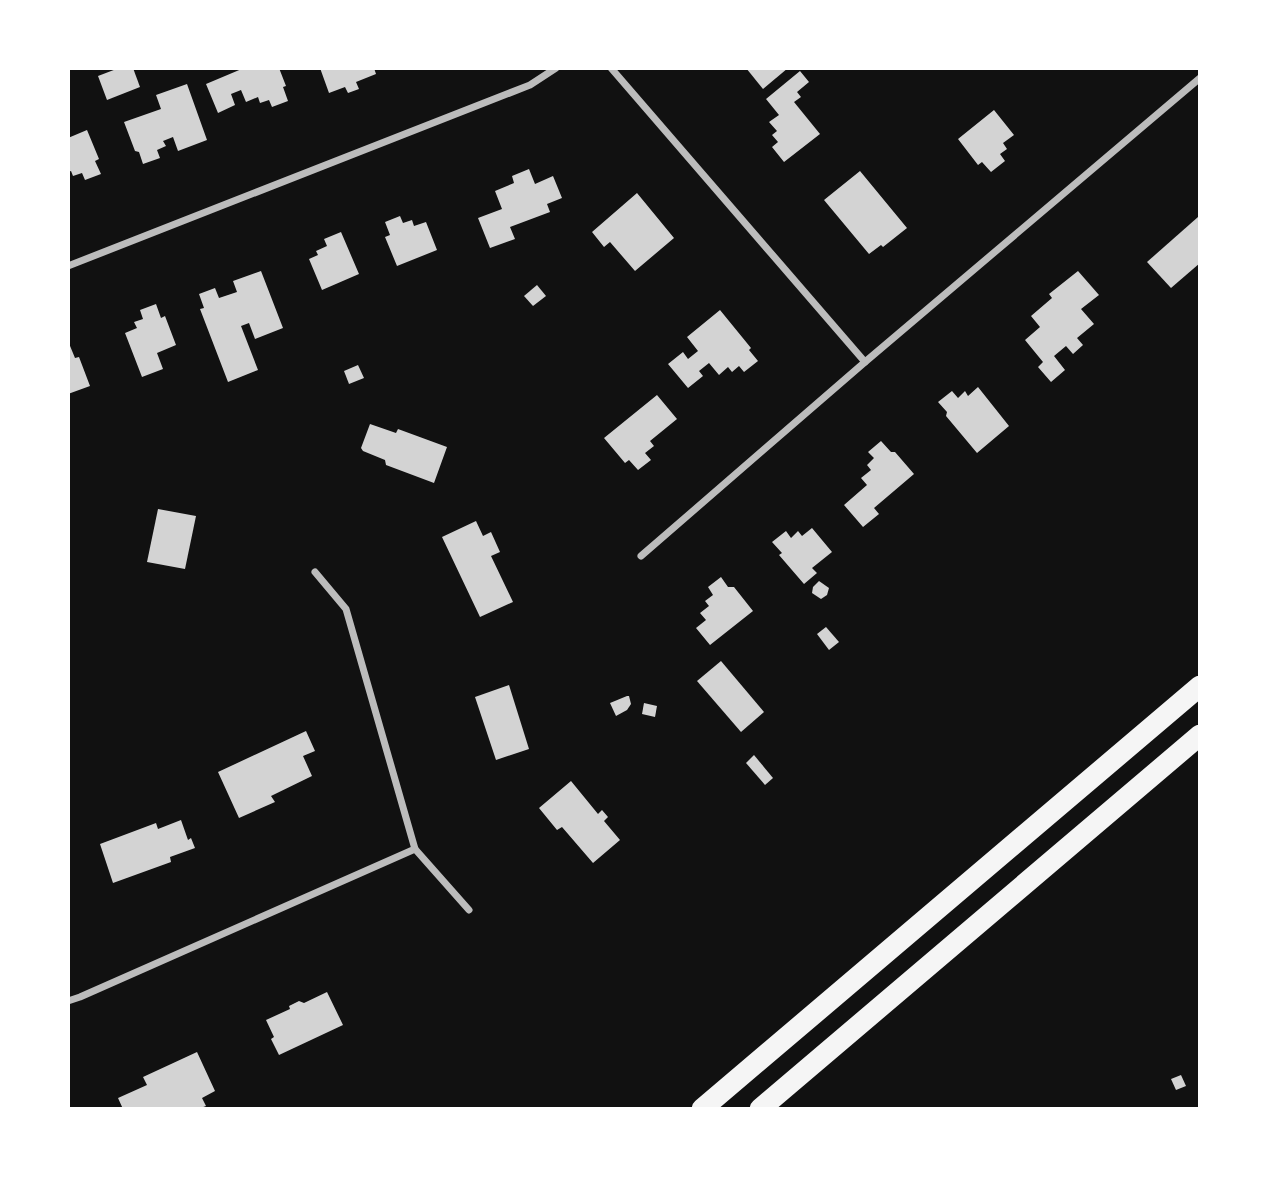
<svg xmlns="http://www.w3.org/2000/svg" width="1268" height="1177" viewBox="0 0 1268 1177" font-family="Commissioner,sans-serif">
  <rect width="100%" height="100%" fill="#111"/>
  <!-- building -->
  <g fill="#d3d3d3">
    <path d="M119 68H133L140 87 107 100 98 76Z"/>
    <path d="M244 68H279L286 86 283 87 288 101 272 107 269 100 260 103 258 97 246 102 241 90 231 94 235 105 218 113 206 84Z"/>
    <path d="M320 68H374L376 74 356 82 359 89 348 93 345 87 329 93Z"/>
    <path d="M746 68H788L763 89Z"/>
    <path d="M800 71 809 82 797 92 801 97 794 102 820 134 784 162 772 147 778 142 772 135 777 131 769 122 779 115 766 99Z"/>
    <path d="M187 84 207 140 178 151 173 137 163 141 166 146 157 150 160 158 143 164 139 152 135 151 124 122 161 109 156 95Z"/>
    <path d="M994 110 1014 135 1003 143 1007 149 1000 154 1005 161 991 172 982 162 978 165 958 139Z"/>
    <path d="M87 130 99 159 95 161 101 174 85 180 82 173 73 176 71 171 68 172V138Z"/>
    <path d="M529 169 535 184 553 176 562 198 547 204 550 212 510 227 515 239 490 248 478 218 502 209 495 191 514 183 512 176Z"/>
    <path d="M860 171 907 228 883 247 881 245 869 254 824 200Z"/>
    <path d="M637 193 674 238 635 271 610 242 604 247 592 232Z"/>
    <path d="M400 216 403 223 412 220 414 226 426 222 437 250 397 266 385 237 390 235 385 222Z"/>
    <path d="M1198 217 1200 263 1171 288 1147 262Z"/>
    <path d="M341 232 359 274 322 290 309 259 318 255 316 251 327 246 324 239Z"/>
    <path d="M261 271 283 328 255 339 249 323 241 326 258 370 228 382 200 309 204 308 199 294 215 288 219 298 237 292 233 281Z"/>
    <path d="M1078 271 1099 295 1081 309 1094 324 1077 338 1083 345 1073 354 1066 346 1054 356 1065 370 1051 382 1038 367 1043 362 1025 340 1040 327 1031 316 1052 298 1049 294Z"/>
    <path d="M537 285 546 296 533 306 524 296Z"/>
    <path d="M156 304 161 318 165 316 176 345 157 353 163 369 142 377 125 333 137 328 134 322 143 319 140 310Z"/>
    <path d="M720 310 751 348 749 350 758 361 744 372 739 366 732 372 728 367 719 375 709 363 699 371 703 376 688 388 668 364 683 352 688 359 698 351 687 337Z"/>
    <path d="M68 341 75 358 79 357 90 386 68 394Z"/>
    <path d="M358 365 364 378 349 384 344 371Z"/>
    <path d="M978 387 1009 426 977 453 946 416 947 412 938 402 952 391 958 398 965 391 968 396Z"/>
    <path d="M657 395 677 419 650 441 654 446 645 453 651 460 638 470 629 460 625 463 604 438Z"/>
    <path d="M370 424 396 433 398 429 447 447 434 483 386 465 385 460 363 451 361 448Z"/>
    <path d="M881 441 891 452H895L914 474 874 508 879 514 863 527 844 505 867 485 861 478 871 470 867 465 874 458 868 452Z"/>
    <path d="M158 509 196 516 185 569 147 562Z"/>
    <path d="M476 521 483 536 491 532 500 552 491 556 513 602 480 617 442 537Z"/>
    <path d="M812 528 832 552 812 568 817 573 804 584 779 555 782 553 772 542 786 531 791 538 798 531 802 536Z"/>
    <path d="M721 577 728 587H734L753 611 710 645 696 628 706 620 700 613 709 606 705 601 713 595 708 587Z"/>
    <path d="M819 581 829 588 827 595 821 599 812 593 813 587Z"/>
    <path d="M826 627 839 642 829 650 817 634Z"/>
    <path d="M721 661 764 712 741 732 697 681Z"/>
    <path d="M509 685 529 749 496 760 475 697Z"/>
    <path d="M627 696H629L631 704 627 710 616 716 610 703Z"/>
    <path d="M644 703 657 706 655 717 642 714Z"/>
    <path d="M306 731 315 751 303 756 312 776 271 796 275 802 239 818 218 772Z"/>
    <path d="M754 755 773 778 765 785 746 763Z"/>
    <path d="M571 781 598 814 602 810 608 817 604 821 620 840 593 863 562 827 557 830 539 808Z"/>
    <path d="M181 820 188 840 191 838 195 848 170 857 171 862 113 883 100 844 156 823 158 829Z"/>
    <path d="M327 992 343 1025 279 1055 271 1039 274 1037 266 1020 290 1009 289 1006 299 1001 304 1003Z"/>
    <path d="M197 1052 215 1091 202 1098 206 1106 198 1109H181L180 1107 177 1109H123L118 1098 147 1085 143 1077Z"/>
    <path d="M1181 1075 1186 1086 1176 1090 1171 1079Z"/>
  </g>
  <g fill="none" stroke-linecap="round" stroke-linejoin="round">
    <!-- minor -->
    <g stroke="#bcbcbc" stroke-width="7">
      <path d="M611 68 865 362"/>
      <path d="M68 266 530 85 556 68"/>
      <path d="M641 556 865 362 1200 78"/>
      <path d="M315 572 346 609 415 849 469 910"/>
      <path d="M68 1001 80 997 415 849"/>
    </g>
    <!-- motorway -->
    <g stroke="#f5f5f5" stroke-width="21">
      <path d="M702 1109 1200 686"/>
      <path d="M760 1109 1200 735"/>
    </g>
  </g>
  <!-- border -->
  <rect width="1268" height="1177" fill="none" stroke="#ffffff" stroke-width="140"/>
</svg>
